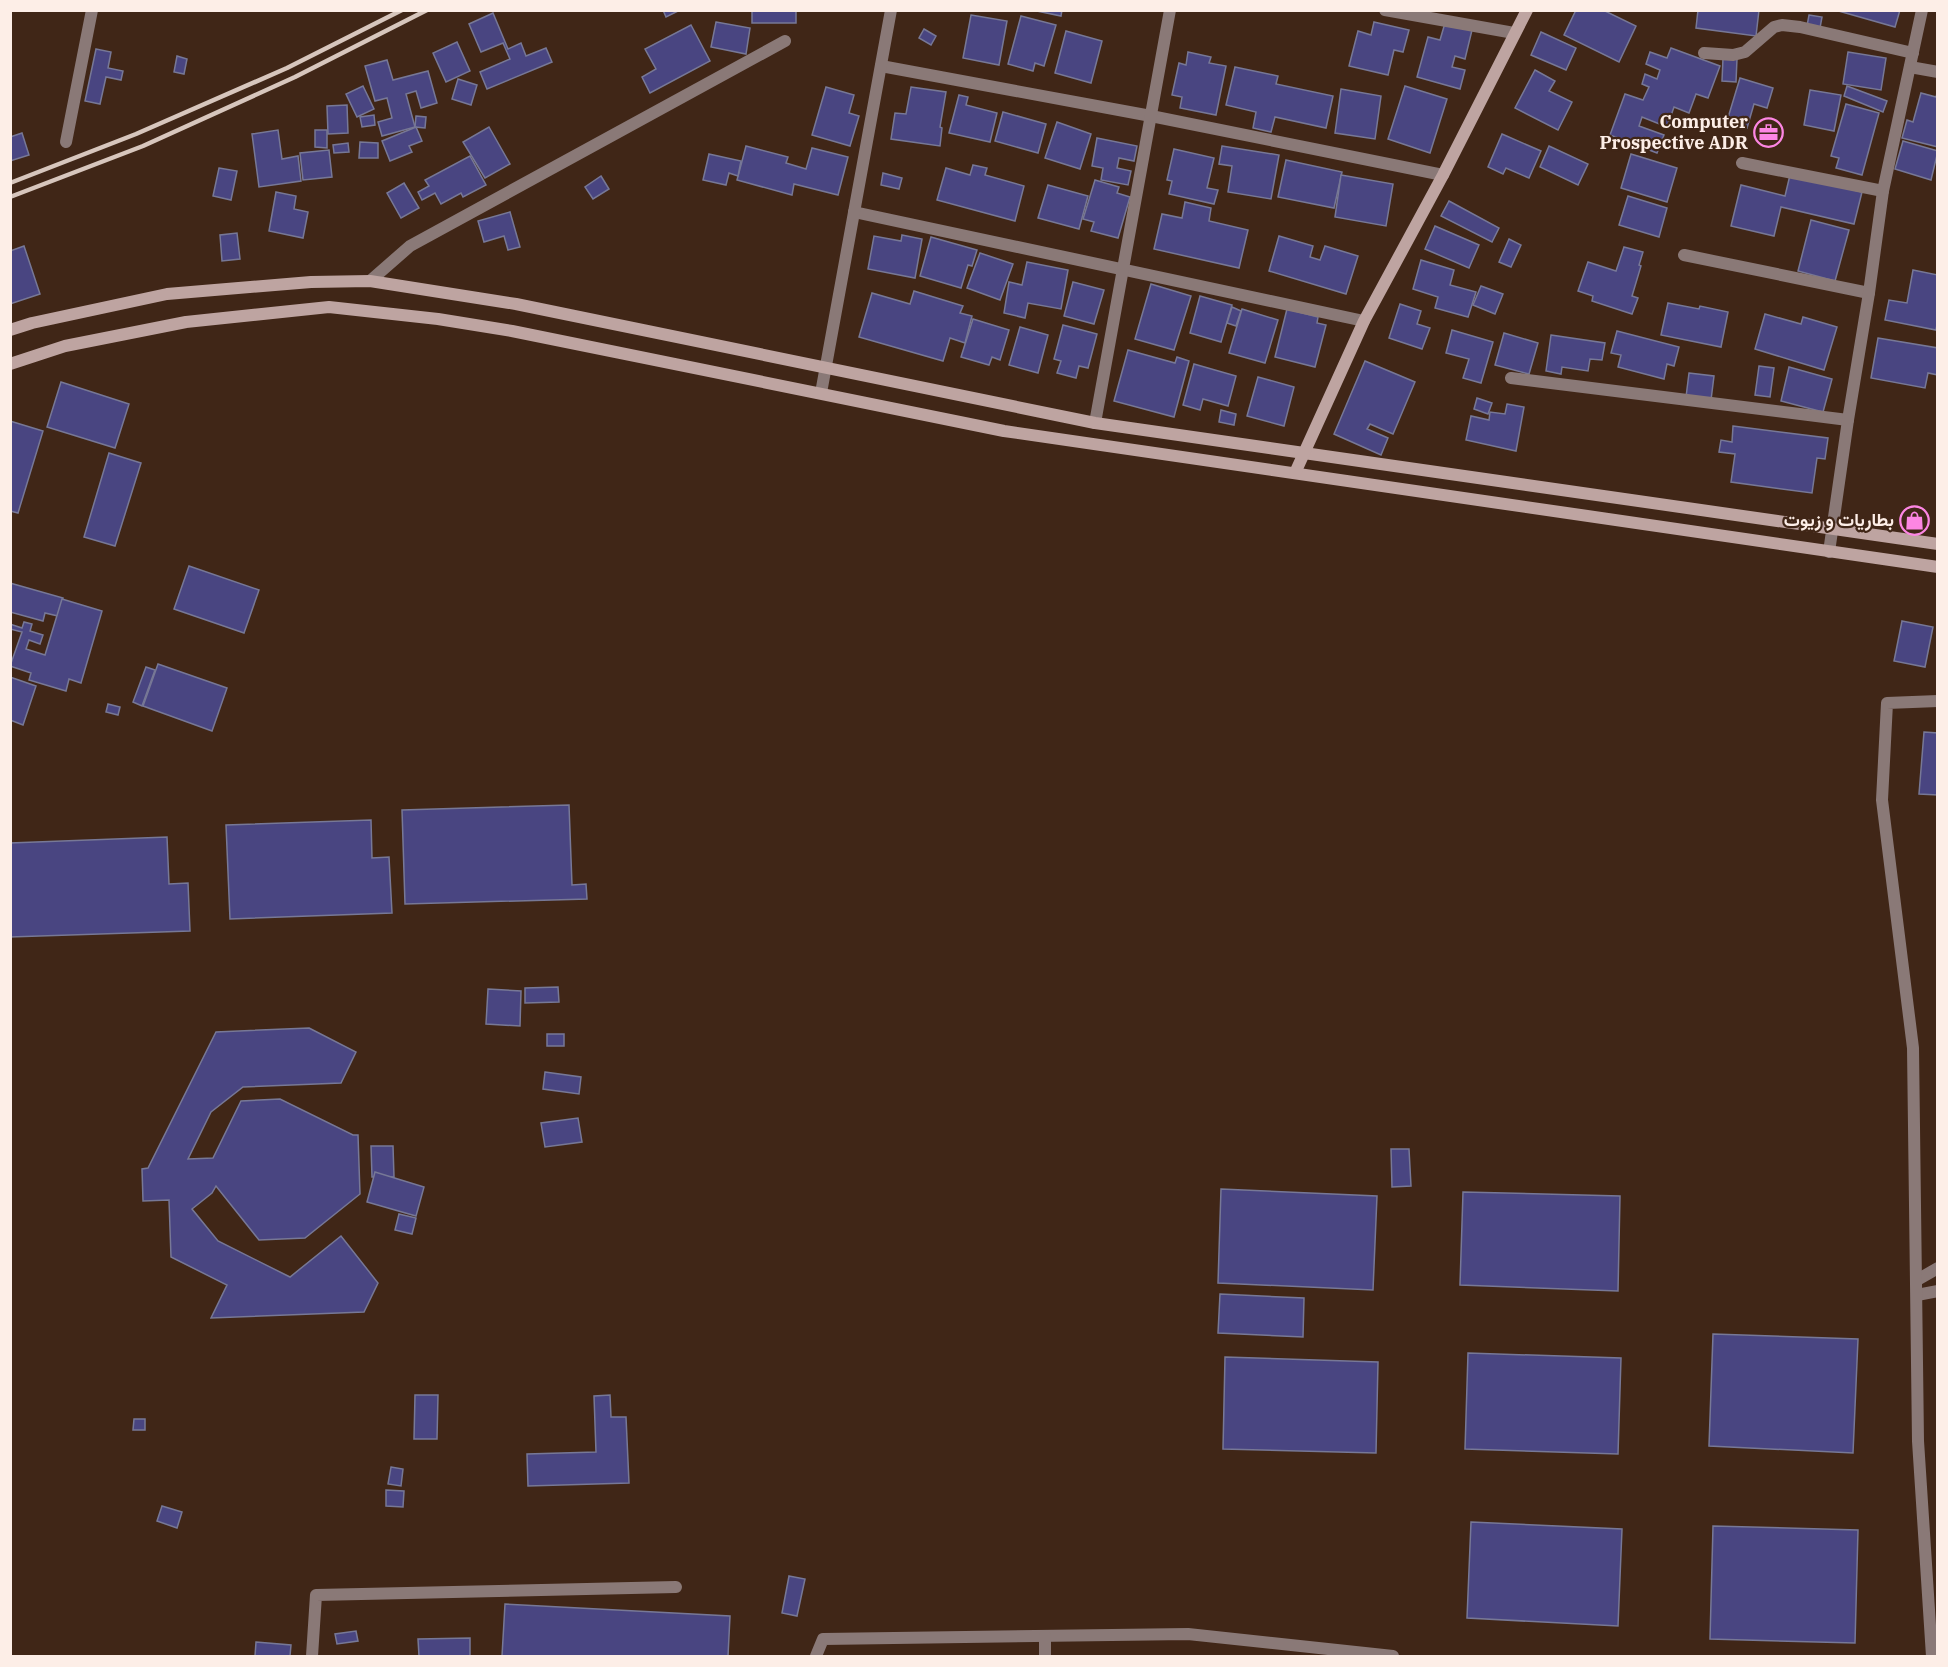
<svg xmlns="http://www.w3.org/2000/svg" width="1948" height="1667" viewBox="0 0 1948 1667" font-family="'IBM Plex Serif',Vazirmatn,serif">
  <rect width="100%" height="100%" fill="#402617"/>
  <!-- building -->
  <g fill="#494581" stroke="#777896" stroke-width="1.5">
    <path d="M663 10H680L666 17Z"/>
    <rect x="752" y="10" width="44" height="13"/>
    <path d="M1032 10H1062L1061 16Z"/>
    <path d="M1576 10H1603L1636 26 1619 62 1564 35Z"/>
    <path d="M1698 10H1759L1756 36 1696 28Z"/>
    <path d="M1835 10H1900L1895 27Z"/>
    <path d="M493 13 508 49 521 43 526 56 546 48 552 62 487 89 480 72 510 59 503 43 481 52 469 24Z"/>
    <path d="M971 15 1007 21 999 65 963 58Z"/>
    <path d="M1809 15 1822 17 1820 28 1807 26Z"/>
    <path d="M1021 16 1056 25 1044 66 1035 63 1033 71 1008 64Z"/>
    <path d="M716 22 750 28 746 54 711 47Z"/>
    <path d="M1374 22 1409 30 1403 52 1394 50 1388 75 1349 66 1358 31 1371 35Z"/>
    <path d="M1445 23 1472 30 1465 59 1455 56 1452 67 1465 70 1460 89 1417 77 1428 37 1440 40Z"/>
    <path d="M691 25 710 61 650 93 642 77 656 69 645 49Z"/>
    <path d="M924 29 936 36 931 45 919 38Z"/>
    <path d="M1066 31 1102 41 1091 83 1055 73Z"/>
    <path d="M1541 32 1576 48 1566 70 1531 55Z"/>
    <path d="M457 42 470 71 446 82 433 53Z"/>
    <path d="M1671 48 1720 66 1708 98 1696 94 1689 113 1674 107 1667 127 1642 117 1639 126 1664 135 1657 153 1610 135 1625 94 1643 100 1649 87 1642 84 1645 74 1657 79 1660 70 1646 64 1650 52 1667 58Z"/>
    <path d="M96 49 111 52 108 68 123 71 121 80 106 77 100 104 85 101Z"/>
    <path d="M1188 52 1211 57 1209 63 1226 66 1216 115 1180 108 1182 97 1172 95 1179 63 1186 65Z"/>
    <path d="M1848 52 1886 58 1881 90 1843 84Z"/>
    <path d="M177 56 187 59 184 74 174 72Z"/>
    <path d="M1723 58 1737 59 1736 82 1722 81Z"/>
    <path d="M387 60 393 80 428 71 437 103 421 108 416 91 406 94 415 127 382 136 378 122 392 118 387 98 375 101 365 66Z"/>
    <path d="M1235 67 1278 76 1276 84 1333 96 1326 128 1275 117 1271 132 1253 128 1256 112 1226 105Z"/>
    <path d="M1535 70 1555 81 1549 91 1572 102 1558 130 1515 108Z"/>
    <path d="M1740 78 1773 88 1767 108 1754 104 1747 128 1727 121Z"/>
    <path d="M458 79 477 85 471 105 452 99Z"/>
    <path d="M363 86 374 109 357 117 346 94Z"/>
    <path d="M1405 86 1447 99 1430 153 1388 139Z"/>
    <path d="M1847 86 1887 101 1883 112 1844 96Z"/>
    <path d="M826 87 854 95 849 113 859 116 850 146 812 135Z"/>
    <path d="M911 87 946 92 940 127 942 128 940 146 891 139 895 113 906 114Z"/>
    <path d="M1341 89 1381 96 1375 139 1335 133Z"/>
    <path d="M1810 90 1841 95 1834 131 1804 125Z"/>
    <path d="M1938 90V147L1902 138 1907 120 1913 122 1921 93 1936 97Z"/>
    <path d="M959 95 968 97 966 105 997 113 990 142 949 133Z"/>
    <path d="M1846 104 1879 113 1862 175 1836 168 1839 158 1831 156Z"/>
    <path d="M347 105 348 133 328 134 327 106Z"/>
    <path d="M1003 112 1046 124 1038 153 995 141Z"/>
    <path d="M374 115 375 125 362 127 360 117Z"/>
    <path d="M416 116 426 117 425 128 415 127Z"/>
    <path d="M1057 122 1091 134 1080 169 1045 158Z"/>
    <path d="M416 127 422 141 409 146 412 152 390 161 382 141Z"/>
    <path d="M489 127 510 164 485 178 463 142Z"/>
    <path d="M278 130 282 159 298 156 301 181 259 187 252 134Z"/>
    <path d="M315 130H327V148L315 147Z"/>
    <path d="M22 133 29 155 10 161V137Z"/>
    <path d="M1502 134 1541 151 1529 178 1506 168 1503 174 1488 167Z"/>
    <path d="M1097 138 1137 146 1134 161 1119 158 1117 168 1131 171 1128 185 1101 180 1103 168 1092 166Z"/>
    <path d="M1903 141 1938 151 1931 180 1895 169Z"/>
    <path d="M360 142 378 143V158H359Z"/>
    <path d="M348 143 349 152 334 153 333 145Z"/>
    <path d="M746 146 788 157 786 163 806 169 812 148 848 157 838 195 794 184 792 195 737 180Z"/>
    <path d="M1222 146 1279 155 1271 199 1228 192 1232 166 1219 164Z"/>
    <path d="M1549 146 1588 164 1578 185 1540 167Z"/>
    <path d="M1174 149 1214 158 1207 188 1218 190 1214 204 1169 194 1172 181 1167 180Z"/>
    <path d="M329 150 332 177 303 180 300 153Z"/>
    <path d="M709 154 741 161 738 176 729 173 726 185 703 180Z"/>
    <path d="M1631 154 1677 168 1667 202 1621 188Z"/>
    <path d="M470 156 486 185 463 197 461 193 441 204 435 193 422 200 418 192 429 186 425 180Z"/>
    <path d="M1286 160 1342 172 1334 208 1278 197Z"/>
    <path d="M973 165 987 168 985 175 1024 186 1015 221 937 200 946 168 970 175Z"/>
    <path d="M219 168 237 171 231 200 213 196Z"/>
    <path d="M883 173 902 178 899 189 881 185Z"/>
    <path d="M1341 175 1393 184 1386 226 1335 217Z"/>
    <path d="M1790 175 1862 192 1854 224 1781 207 1774 236 1731 226 1741 185 1785 196Z"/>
    <path d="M601 176 609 189 593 199 585 187Z"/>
    <path d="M1095 180 1119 187 1117 193 1130 197 1118 238 1091 231 1094 222 1083 219Z"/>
    <path d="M404 183 419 208 401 218 387 193Z"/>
    <path d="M1048 185 1088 196 1079 229 1038 218Z"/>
    <path d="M276 192 296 196 294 209 308 212 303 238 269 231Z"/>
    <path d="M1628 196 1667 208 1659 237 1619 225Z"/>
    <path d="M1449 201 1499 228 1492 242 1441 216Z"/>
    <path d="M1185 202 1211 208 1209 221 1248 230 1239 268 1154 249 1162 214 1182 218Z"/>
    <path d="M510 212 520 247 508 250 504 236 484 242 478 221Z"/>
    <path d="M1811 220 1849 230 1835 281 1798 271Z"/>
    <path d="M1435 226 1479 245 1469 268 1425 249Z"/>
    <path d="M237 233 240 259 222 261 220 235Z"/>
    <path d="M902 235 922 239 915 278 868 269 874 236 901 241Z"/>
    <path d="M1279 236 1313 246 1310 257 1320 260 1325 246 1358 256 1346 294 1269 271Z"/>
    <path d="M931 237 977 250 972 266 968 265 961 288 920 276Z"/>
    <path d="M1509 239 1521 245 1511 267 1499 262Z"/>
    <path d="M24 246 40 294 10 304V251Z"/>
    <path d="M1624 247 1643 252 1639 265 1641 266 1632 296 1638 298 1632 314 1592 301 1593 296 1578 291 1588 262 1616 271Z"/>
    <path d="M980 253 1013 264 1000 300 967 288Z"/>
    <path d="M1421 260 1454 270 1450 285 1476 292 1468 317 1435 308 1438 297 1413 289Z"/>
    <path d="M1027 262 1068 270 1061 309 1028 303 1025 318 1004 313 1009 282 1022 285Z"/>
    <path d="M1913 270 1938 275V320L1936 330 1885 320 1889 300 1907 303Z"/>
    <path d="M1073 282 1104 290 1094 324 1064 316Z"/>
    <path d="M1151 284 1191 296 1174 350 1135 339Z"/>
    <path d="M1481 286 1503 294 1495 314 1473 305Z"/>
    <path d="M914 291 963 306 960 313 972 316 965 343 950 338 943 361 859 337 872 293 910 304Z"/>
    <path d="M1200 296 1232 305 1221 342 1190 333Z"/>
    <path d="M1668 303 1699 309 1700 306 1728 312 1721 347 1661 335Z"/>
    <path d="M1400 304 1421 311 1417 324 1430 328 1422 349 1389 338Z"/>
    <path d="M1232 307 1241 311 1236 326 1227 323Z"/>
    <path d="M1242 309 1278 320 1265 363 1229 353Z"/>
    <path d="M1287 309 1318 317 1317 323 1326 325 1315 367 1275 357Z"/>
    <path d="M1765 314 1801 324 1803 317 1837 327 1824 370 1755 349Z"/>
    <path d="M973 319 1009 330 1000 360 992 357 989 365 961 357Z"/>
    <path d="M1063 325 1097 334 1088 368 1079 366 1076 378 1057 373 1061 361 1054 359Z"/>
    <path d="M1020 327 1048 335 1038 373 1009 365Z"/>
    <path d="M1452 330 1493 342 1481 383 1463 378 1469 359 1446 353Z"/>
    <path d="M1617 331 1679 347 1674 366 1667 364 1664 379 1618 367 1621 355 1611 353Z"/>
    <path d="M1504 333 1538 343 1529 374 1495 365Z"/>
    <path d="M1551 335 1605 343 1602 360 1590 359 1588 371 1562 367 1561 374 1546 371Z"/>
    <path d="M1878 338 1938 348V375L1928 373 1925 388 1871 378Z"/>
    <path d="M1128 350 1175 363 1177 357 1189 361 1174 417 1114 401Z"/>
    <path d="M1365 361 1415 382 1393 434 1370 424 1367 429 1388 438 1381 455 1334 434Z"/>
    <path d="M1194 364 1236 376 1228 406 1203 399 1200 410 1183 405Z"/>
    <path d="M1759 366 1774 368 1770 397 1755 395Z"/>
    <path d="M1789 367 1832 379 1823 412 1781 401Z"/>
    <path d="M1689 373 1714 376 1711 400 1686 397Z"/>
    <path d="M1258 377 1294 387 1284 426 1247 416Z"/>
    <path d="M61 382 129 404 115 448 47 427Z"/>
    <path d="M1477 398 1492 403 1488 414 1474 409Z"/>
    <path d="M1507 404 1524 407 1516 451 1466 440 1471 416 1489 420 1490 412 1505 414Z"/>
    <path d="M1221 410 1236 414 1234 425 1219 422Z"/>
    <path d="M10 421 43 431 18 513 10 511Z"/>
    <path d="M1733 426 1828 438 1825 459 1817 458 1812 493 1731 482 1735 454 1719 452 1721 440 1732 442Z"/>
    <path d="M109 453 141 463 115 546 84 537Z"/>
    <path d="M189 566 259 590 244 633 174 609Z"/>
    <path d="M10 583 63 598 58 616 45 613 43 621 10 612Z"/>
    <path d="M62 599 102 611 81 683 69 679 66 691 29 680 31 673 10 666 22 632 10 629V624L22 628 24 622 32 624 30 631 43 635 40 644 29 640 26 649 45 655Z"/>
    <path d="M1902 621 1933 627 1925 667 1894 661Z"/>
    <path d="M158 664 227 688 212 731 143 706Z"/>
    <path d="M146 667 155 670 142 706 133 702Z"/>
    <path d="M10 677 36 686 23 725 10 720Z"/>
    <path d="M108 704 120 707 118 715 106 712Z"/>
    <path d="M1924 732 1938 733V795L1919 794Z"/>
    <path d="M569 805 572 885 586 884 587 899 405 904 402 810Z"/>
    <path d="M371 820 372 858 389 857 392 913 230 919 226 825Z"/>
    <path d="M167 837 169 884 188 883 190 931 10 937V843Z"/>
    <path d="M558 987 559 1002 525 1003V988Z"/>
    <path d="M488 989 521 991 520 1026 486 1024Z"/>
    <path d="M309 1028 356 1052 341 1083 243 1087 211 1112 188 1159 213 1158 241 1101 280 1099 353 1135H358L360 1194 305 1238 259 1240 216 1186 212 1193 192 1209 218 1241 290 1277 341 1236 378 1283 364 1312 211 1318 227 1285 171 1257 169 1200 143 1201 142 1169 148 1168 216 1032Z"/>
    <rect x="547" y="1034" width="17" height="12"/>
    <path d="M545 1072 581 1077 579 1094 543 1089Z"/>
    <path d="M578 1118 582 1142 545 1147 541 1123Z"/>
    <path d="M371 1146H393L394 1177H372Z"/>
    <path d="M1391 1149H1409L1411 1186 1392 1187Z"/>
    <path d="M375 1172 424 1187 416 1216 367 1202Z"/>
    <path d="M1221 1189 1377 1196 1373 1290 1218 1283Z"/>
    <path d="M1463 1192 1620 1196 1618 1291 1460 1285Z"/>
    <path d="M399 1214 416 1218 412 1234 395 1230Z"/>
    <path d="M1220 1294 1304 1298 1303 1337 1218 1333Z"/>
    <path d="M1713 1334 1858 1339 1853 1453 1709 1446Z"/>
    <path d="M1468 1353 1621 1358 1618 1454 1465 1449Z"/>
    <path d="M1225 1357 1378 1362 1376 1453 1223 1449Z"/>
    <path d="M415 1395H438L437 1439H414Z"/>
    <path d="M610 1395 611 1417H626L629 1483 528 1486 527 1454 596 1452 594 1396Z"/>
    <path d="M134 1419H145V1430H133Z"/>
    <path d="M391 1467 403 1469 401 1486 388 1484Z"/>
    <path d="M386 1490 404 1491 403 1507 386 1506Z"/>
    <path d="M162 1506 182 1512 177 1528 157 1521Z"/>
    <path d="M1471 1522 1622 1529 1618 1626 1467 1618Z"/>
    <path d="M1713 1526 1858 1530 1855 1643 1710 1639Z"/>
    <path d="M789 1576 805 1579 797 1616 782 1613Z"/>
    <path d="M505 1604 730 1616 728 1656H502Z"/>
    <path d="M356 1631 358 1641 337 1644 335 1634Z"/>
    <path d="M470 1638V1656H419L418 1639Z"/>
    <path d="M256 1642 291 1645 290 1656H255Z"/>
  </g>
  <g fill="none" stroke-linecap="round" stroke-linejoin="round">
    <!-- lane -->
    <g stroke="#8a7977" stroke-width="12">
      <path d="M370 281 410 246 785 41"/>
      <path d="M1917 1280 1938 1268"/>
      <path d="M1917 1295 1938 1291"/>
      <path d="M312 1656 316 1595 676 1587"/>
      <path d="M816 1656 823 1639 1188 1634 1393 1656"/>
      <path d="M1045 1656V1636"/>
      <path d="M1932 1656 1918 1441 1913 1048 1882 800 1887 703 1938 701"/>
    </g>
    <!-- street -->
    <g stroke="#8a7977" stroke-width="12">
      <path d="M1385 10 1514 33"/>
      <path d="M1704 53 1733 55 1745 52 1774 27 1782 25 1800 27 1913 53"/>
      <path d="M881 66 1151 116 1443 175"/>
      <path d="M1910 67 1938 72"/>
      <path d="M66 142 92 10"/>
      <path d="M1742 163 1883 191"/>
      <path d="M854 212 1364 321"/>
      <path d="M1684 255 1869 293"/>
      <path d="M1511 378 1848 420"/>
      <path d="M821 393 891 10"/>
      <path d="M1095 423 1170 10"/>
      <path d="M1829 552 1848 420 1869 293 1883 191 1922 10"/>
    </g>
    <!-- secondary -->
    <g stroke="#bea4a1" stroke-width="12">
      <path d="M10 330 32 323 167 294 311 282 370 281 516 304 1095 423 1938 544"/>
      <path d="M10 364 65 346 186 322 329 307 438 319 512 331 1004 431 1938 567"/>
      <path d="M1295 473 1364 321 1443 175 1527 10"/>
    </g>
    <!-- rail -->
    <g stroke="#d7c6bd" stroke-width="4.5">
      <path d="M10 183 136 134 287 68 402 10"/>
      <path d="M10 197 143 146 295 77 427 10"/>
    </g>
  </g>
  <!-- icons -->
  <defs>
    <symbol id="office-ring" viewBox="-11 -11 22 22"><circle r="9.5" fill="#402617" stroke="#fc86e3" stroke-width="1.5"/><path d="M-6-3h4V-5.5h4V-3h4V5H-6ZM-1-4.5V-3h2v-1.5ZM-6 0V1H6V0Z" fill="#fc86e3"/></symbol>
    <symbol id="shop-ring" viewBox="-11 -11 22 22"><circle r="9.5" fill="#402617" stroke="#fc86e3" stroke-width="1.5"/><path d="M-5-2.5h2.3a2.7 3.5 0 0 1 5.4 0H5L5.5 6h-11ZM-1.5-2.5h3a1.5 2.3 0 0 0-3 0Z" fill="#fc86e3"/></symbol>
  </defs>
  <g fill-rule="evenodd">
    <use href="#office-ring" x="1752" y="116" width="33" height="33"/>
    <use href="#shop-ring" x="1898" y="504" width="33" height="33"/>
  </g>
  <g text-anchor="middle" stroke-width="4.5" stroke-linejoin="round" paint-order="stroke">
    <!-- poi labels -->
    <g font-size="18" font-weight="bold" fill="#fdeee7" stroke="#402617" text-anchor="end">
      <text x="1748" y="128">Computer<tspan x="1748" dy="21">Prospective ADR</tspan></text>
      <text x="1894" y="526">بطاريات و زيوت</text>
    </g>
  </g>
  <!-- border -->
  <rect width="1948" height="1667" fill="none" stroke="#fdeee7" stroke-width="24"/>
</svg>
